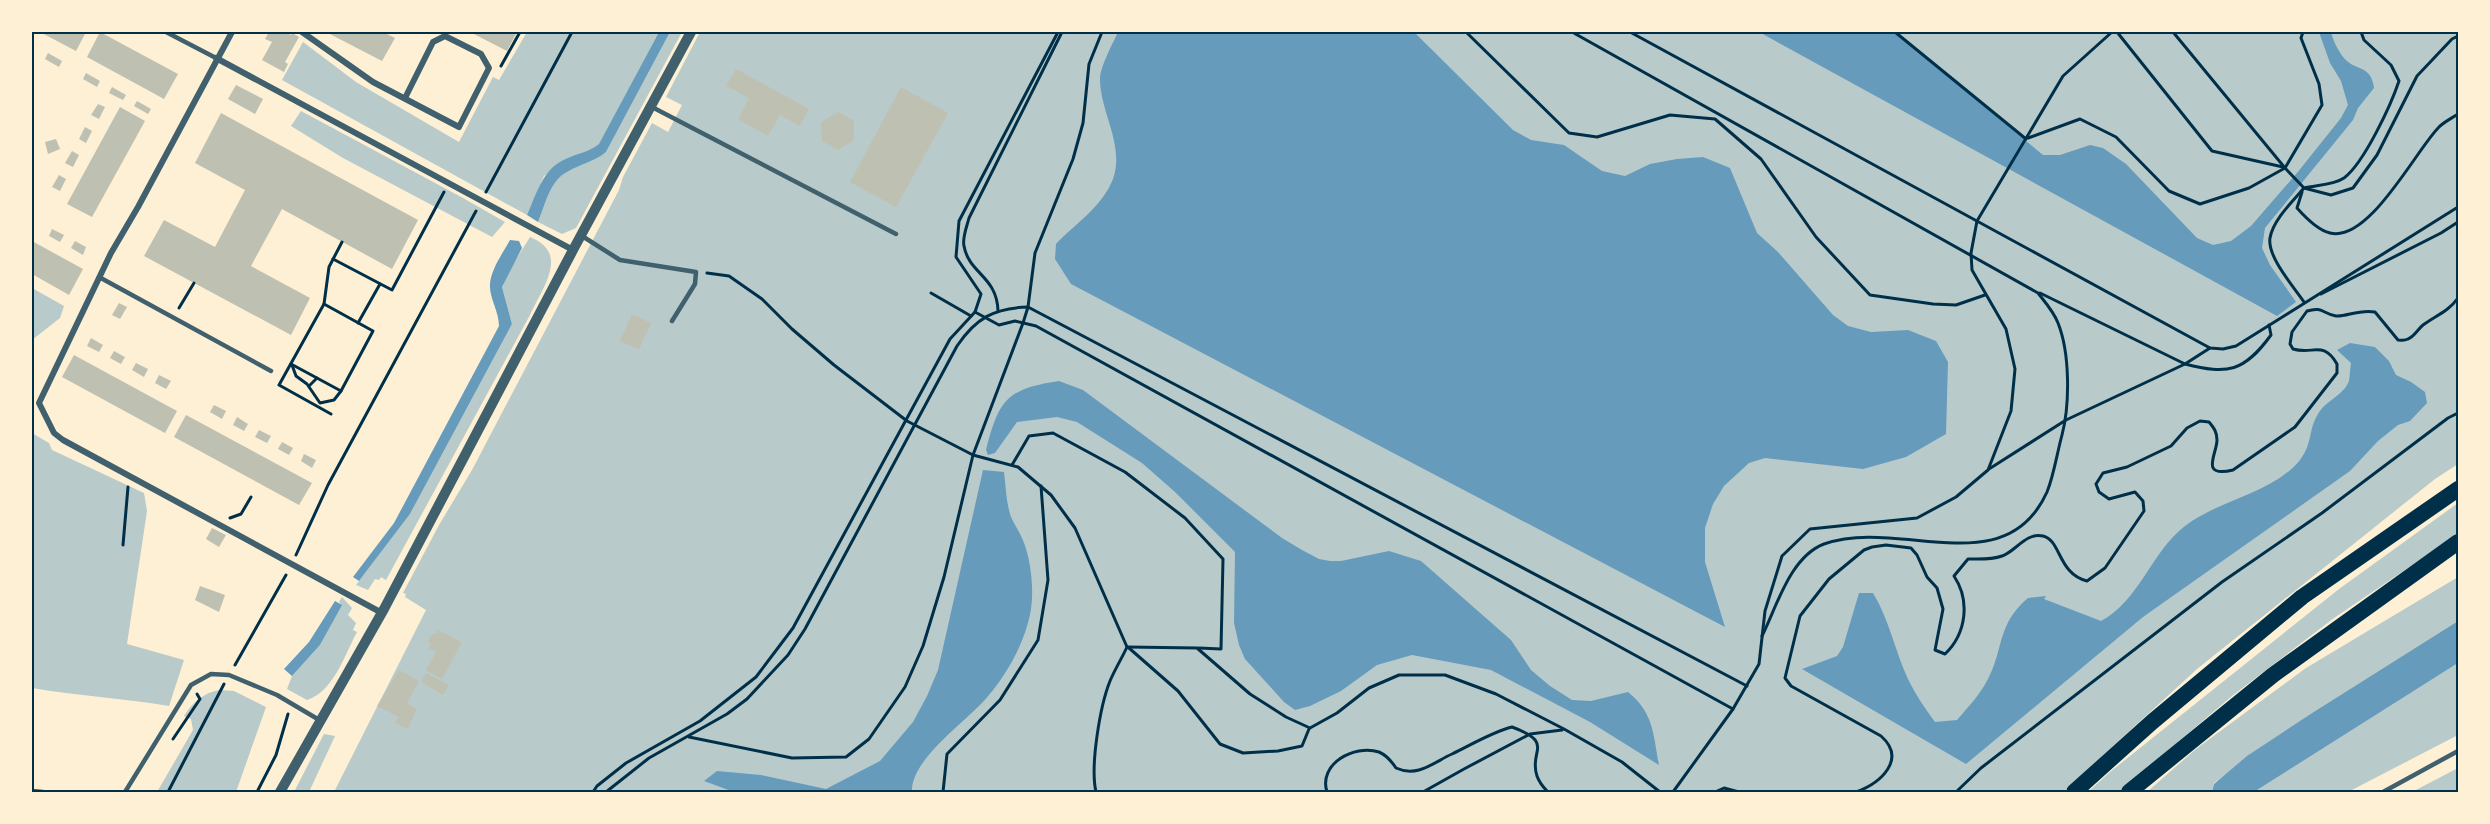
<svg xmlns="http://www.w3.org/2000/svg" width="2490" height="824" viewBox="0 0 2490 824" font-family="'Roboto Serif',serif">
  <rect width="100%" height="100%" fill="#fdf0d5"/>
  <!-- green -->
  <g fill="#b9caca">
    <path d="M527 32H659L599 145 544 176 527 215 282 80 303 42 356 82 459 142 493 77 499 80Z"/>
    <path d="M670 32H682L576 228 562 234 538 222C545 206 550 180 566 172 580 164 593 162 606 152Z"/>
    <path d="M700 32H2458V464L2435 479 2197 669 2063 792H334L426 610 405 597 406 594 403 593 439 525 472 470 619 190 623 177 652 123 668 132 682 105 666 97Z"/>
    <path d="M301 111 463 198 505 222 492 237 343 158 291 126Z"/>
    <path d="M530 237C570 253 543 287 530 315L386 580 381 577 379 580 375 579 368 590 356 585 410 514 512 324 502 287 510 269Z"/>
    <path d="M32 288 64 306 60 318 32 340Z"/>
    <path d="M32 433 49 443 52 450 144 493 147 511 127 644 184 660 169 706C123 698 77 696 32 688Z"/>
    <path d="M2458 503V534L2334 618 2232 696 2119 792H2088L2110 772 2339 589Z"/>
    <path d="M2458 577V621L2312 713 2214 783 2212 792H2147L2196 749 2306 668Z"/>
    <path d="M342 597 352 608 348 615 356 623 353 630 357 632C344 656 334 691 307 700L287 689 292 676 320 645 341 605 339 602Z"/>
    <path d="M2458 663V735L2348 792H2254Z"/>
    <path d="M220 690 234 691 266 707 236 792H157L193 730 191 719 184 716C192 703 204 692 220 690Z"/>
    <path d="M324 734 335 736 309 792H294Z"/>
    <path d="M2458 768V792H2412Z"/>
  </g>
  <!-- water -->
  <g fill="#669bbc">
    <path d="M659 32H670L606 152C594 162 580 164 567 172 550 180 545 206 538 222L527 215C537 193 543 167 568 158 579 153 589 152 599 144Z"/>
    <path d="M1118 32H1414L1513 130 1531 140 1564 145 1602 171 1625 176 1650 164 1677 159 1703 157 1730 168 1757 233 1778 252 1833 315 1848 326 1871 332 1908 330 1936 341 1948 362 1946 434 1906 457 1863 469 1765 458 1749 463 1724 486 1713 504 1705 528V562L1725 627 1071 284 1055 259 1056 244C1076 223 1102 207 1113 179 1125 145 1100 112 1100 79 1100 67 1113 43 1118 32Z"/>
    <path d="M1759 32H1894L2043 155H2060L2090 145 2103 148 2126 164 2197 238 2213 245 2231 241 2251 226 2297 173 2341 118 2348 105 2341 81 2330 63 2319 32H2331C2333 40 2338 51 2344 58 2356 72 2371 64 2374 88L2358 108 2353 120 2265 228 2262 248 2270 265 2296 302 2277 316Z"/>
    <path d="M510 240 519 241 522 248 502 287 512 324 410 514 359 581 353 577 394 523 499 326C499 311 489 298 490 284 491 269 503 253 510 240Z"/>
    <path d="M2350 343 2375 347 2389 361 2396 375 2411 382 2425 392 2427 403 2410 421 2398 425 2378 441 2350 471 2143 617 1966 764 1802 669 1837 656 1843 647 1859 593H1873C1889 619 1895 651 1908 679 1915 694 1925 708 1935 722L1957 720C1968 707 1980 695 1988 679 2004 648 1997 624 2028 598L2046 596 2044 599 2101 621C2139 601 2152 551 2185 526 2220 499 2272 494 2300 460 2313 443 2308 430 2318 414 2325 401 2344 395 2349 381 2350 375 2350 368 2351 363L2337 350Z"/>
    <path d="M1059 381 1083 390 1282 538 1302 550 1319 559 1330 561H1341L1389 551 1421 561 1511 640 1531 670 1550 686 1572 700 1591 701 1628 692C1654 713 1653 734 1659 765L1590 722 1491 670 1412 655 1377 665 1341 691 1310 706 1295 710 1284 702 1245 659 1239 645 1234 623 1235 552 1175 492 1142 463 1077 422 1057 417 1017 422 995 453 988 455 986 450C999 400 1006 389 1059 381Z"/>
    <path d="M983 470 1004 472C1006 487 1006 503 1011 517 1014 524 1019 531 1022 538 1031 558 1034 588 1031 609 1026 640 1009 671 989 695 969 720 910 759 912 792H734L704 781 717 771 761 775 826 789 880 761 913 722 927 696 938 670Z"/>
    <path d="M335 601 342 605 320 645 292 676 284 669 309 642Z"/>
    <path d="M2458 621V663L2254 792H2212L2214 784 2247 756 2312 713Z"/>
  </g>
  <!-- building -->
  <g fill="#bec0b2">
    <path d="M40 32H86L76 51Z"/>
    <path d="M100 32 178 74 164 99 87 57Z"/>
    <path d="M269 32H285L291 35 292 33 299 37 285 62 288 64 284 72 262 60 272 42 265 39Z"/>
    <path d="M326 32H383L395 38 382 61Z"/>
    <path d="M470 32H517L507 51Z"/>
    <path d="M48 53 62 61 59 67 45 59Z"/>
    <path d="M736 69 809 109 800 126 780 115 768 136 738 119 749 98 726 86Z"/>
    <path d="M86 73 100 81 97 87 83 79Z"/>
    <path d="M236 85 263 99 255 114 228 99Z"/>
    <path d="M112 87 126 95 123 100 109 93Z"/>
    <path d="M901 87 948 113 896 207 850 182Z"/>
    <path d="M137 101 151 109 148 114 134 106Z"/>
    <path d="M98 104 105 107 99 119 91 115Z"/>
    <path d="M120 107 145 121 92 217 67 204Z"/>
    <path d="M838 112 854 121V140L838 150 822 141 821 122Z"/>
    <path d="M221 113 418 220 392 269 282 209 251 266 310 298 291 335 144 256 164 220 215 247 236 207 245 190 195 163Z"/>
    <path d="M85 127 92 131 86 143 79 139Z"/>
    <path d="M56 139 60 149 48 154 45 142Z"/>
    <path d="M72 151 79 155 73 167 65 163Z"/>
    <path d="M59 175 66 179 60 191 52 187Z"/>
    <path d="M52 229 64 235 60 242 49 236Z"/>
    <path d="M32 241 83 269 69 295 32 274Z"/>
    <path d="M75 241 86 247 83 255 71 248Z"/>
    <path d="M119 303 127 307 120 319 112 315Z"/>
    <path d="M632 314 651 323 639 349 620 341Z"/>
    <path d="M91 338 103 345 99 352 87 346Z"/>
    <path d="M114 351 125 357 121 364 110 358Z"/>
    <path d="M74 355 177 411 165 433 62 377Z"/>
    <path d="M136 363 148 369 144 377 132 370Z"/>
    <path d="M159 375 171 381 166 389 155 383Z"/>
    <path d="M214 405 226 411 222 419 210 412Z"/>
    <path d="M186 415 312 483 299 505 174 437Z"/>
    <path d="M237 417 248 424 244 431 233 425Z"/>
    <path d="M259 430 271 436 267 443 255 437Z"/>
    <path d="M282 442 293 448 289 455 278 449Z"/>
    <path d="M304 454 316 460 312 468 301 461Z"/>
    <path d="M212 528 226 535 219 547 206 539Z"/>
    <path d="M200 586 225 595 219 612 195 600Z"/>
    <path d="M438 630 462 642 442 679 426 670 436 652 429 648 431 644 428 641 432 634H436Z"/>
    <path d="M399 670 419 681 407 703 417 709 407 729 395 722 399 717 377 706Z"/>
    <path d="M426 673 449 685 443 695 421 682Z"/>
  </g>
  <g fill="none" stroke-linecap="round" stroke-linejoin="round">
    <!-- path -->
    <g stroke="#003049" stroke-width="3">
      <path d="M1466 32 1569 133 1597 137 1670 115 1715 119 1761 159 1816 237 1870 295 1933 304 1956 305 1985 295"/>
      <path d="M1572 32 2038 293C2045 302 2054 312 2058 323 2070 353 2070 404 2062 435 2057 453 2054 475 2047 492 2005 585 1899 517 1824 544 1790 557 1777 606 1762 636"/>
      <path d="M1630 32 2210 348 2223 349 2236 346 2458 207"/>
      <path d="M1895 32 2026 139"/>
      <path d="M2117 32 2212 151 2283 167"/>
      <path d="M2173 32 2285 168 2304 188 2331 195 2353 188 2377 155 2417 76 2452 39 2458 36"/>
      <path d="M501 66 520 32"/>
      <path d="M2028 138 2080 119 2116 137 2169 191 2200 204 2249 188 2285 168 2322 105 2319 84 2301 38 2303 32"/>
      <path d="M486 192 572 32"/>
      <path d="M2302 192 2297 208C2305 217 2317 230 2330 233 2369 243 2416 150 2439 127 2444 122 2452 118 2458 114"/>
      <path d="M333 259 392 290 444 192"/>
      <path d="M707 273 729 276 762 299 792 329 834 365 907 421 973 455 1018 467 1051 495 1075 528 1127 647C1122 658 1115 669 1110 681 1100 706 1090 766 1096 792"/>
      <path d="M931 293 971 316"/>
      <path d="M2040 293 2185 364C2228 375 2244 372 2271 335L2269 325"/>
      <path d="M2321 294 2441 233 2458 222"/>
      <path d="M2304 302C2294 287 2267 257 2270 238 2273 220 2293 201 2304 188 2316 185 2334 185 2344 178 2364 163 2391 105 2399 81L2391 65 2364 40 2361 32"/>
      <path d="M179 308 194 283"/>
      <path d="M998 311C997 276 969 274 964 246 962 238 967 226 969 218L1062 32"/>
      <path d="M975 312 999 325 1015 321 1036 326 1733 709"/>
      <path d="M358 323 380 284"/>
      <path d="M291 364 341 391 373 331 324 304"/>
      <path d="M292 365 296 376 307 384 320 403 334 400 341 391"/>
      <path d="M309 386 317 378"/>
      <path d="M331 414 279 385 324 304 329 267 342 242"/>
      <path d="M1012 465 1029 436 1053 433 1125 472 1185 518 1223 559 1221 649 1199 648"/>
      <path d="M1989 469 2066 420 2185 364 2210 348"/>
      <path d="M230 518 241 514 251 497"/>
      <path d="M123 545 128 487"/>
      <path d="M296 555 328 485 476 211"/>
      <path d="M1127 647 1197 648 1250 694 1286 717 1310 728 1337 713 1369 688 1399 675H1445L1496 694 1564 729 1622 762 1660 792"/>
      <path d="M1129 648 1178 691 1220 744 1243 753 1278 751 1302 746 1309 729"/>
      <path d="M235 665 286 575"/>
      <path d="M689 737 792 758 846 757 869 739 905 687 923 646 944 577 973 455 1023 323 1028 307 1035 253 1073 159 1083 123 1089 64 1102 32"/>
      <path d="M173 739 200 699 197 694"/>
      <path d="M168 792 224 684"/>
      <path d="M257 792 276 755 288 714"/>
      <path d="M593 792 597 786 626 763 700 721 756 677 793 628 950 339 975 312 981 294 956 257 959 221 1058 32"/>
      <path d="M606 792 649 758 727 714 747 699 788 655 805 629 957 346C976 318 994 308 1028 307L1747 686"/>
      <path d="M943 792 947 754 1000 700 1038 640 1048 580 1041 486"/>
      <path d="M1327 792C1318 764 1354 744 1379 752 1386 755 1392 762 1396 768 1418 778 1434 762 1452 754 1471 745 1492 732 1512 727 1556 743 1528 751 1537 776 1539 782 1544 788 1548 792"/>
      <path d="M1423 792 1464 769 1530 734 1562 730"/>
      <path d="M1673 792 1733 709 1759 664 1765 611 1782 556 1810 529 1917 518 1956 497 1988 470 2011 411 2015 369 2006 329 1972 270 1971 253 1977 221 2063 76 2112 32"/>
      <path d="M1715 792 1724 788 1739 792"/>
      <path d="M1856 792C1881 783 1907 759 1881 736L1791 686 1785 678 1800 616 1829 579 1864 550 1872 547 1886 545 1911 548 1917 555 1927 577 1937 588 1943 609 1935 650 1945 654C1967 633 1970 600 1954 576L1968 559C1979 559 1991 560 2002 556 2015 552 2026 532 2043 536 2061 540 2058 574 2087 581L2105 568 2144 511 2143 501 2135 492 2109 499 2099 492 2096 484 2103 473 2127 467 2171 446 2187 428 2200 421 2209 422C2214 428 2217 432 2217 440 2217 454 2199 478 2233 470L2295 427 2337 373V364C2323 340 2313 355 2293 349L2290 344 2292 332 2307 311C2323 306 2323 314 2336 316 2346 317 2359 309 2375 312L2398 340C2402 340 2404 341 2408 339 2414 337 2418 329 2423 325 2435 316 2449 311 2458 298"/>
      <path d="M1956 792 1981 768 2222 582 2322 513 2448 418 2458 413"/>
    </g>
    <!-- service -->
    <g stroke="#3f606c" stroke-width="4.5">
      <path d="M166 32 216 58"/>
      <path d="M650 106 896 234"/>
      <path d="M582 236 620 260 696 272 695 284 672 321"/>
      <path d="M99 277 271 371"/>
      <path d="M32 791 43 792"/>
      <path d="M125 792 191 685 211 674 229 675 277 695 321 721"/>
      <path d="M2383 792 2458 751"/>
    </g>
    <!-- minor -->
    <g stroke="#3f606c" stroke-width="6">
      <path d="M232 32 138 207 111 253 39 403 54 433 63 440 382 613"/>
      <path d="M302 32 373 82 459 127 489 68 481 54 445 36 433 42 405 98"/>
      <path d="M216 58 573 250"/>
    </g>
    <!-- tertiary -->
    <path stroke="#3f606c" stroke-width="10" d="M280 792 384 609 573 250 691 32"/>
    <!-- trunk -->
    <g stroke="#003049" stroke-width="16">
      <path d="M2074 792 2152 722 2302 597 2458 489"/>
      <path d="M2129 792 2273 675 2458 542"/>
    </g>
  </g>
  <!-- border -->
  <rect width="2490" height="824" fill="none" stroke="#fdf0d5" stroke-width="66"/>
  <rect x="33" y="33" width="2424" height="758" fill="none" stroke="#003049" stroke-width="2"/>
</svg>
